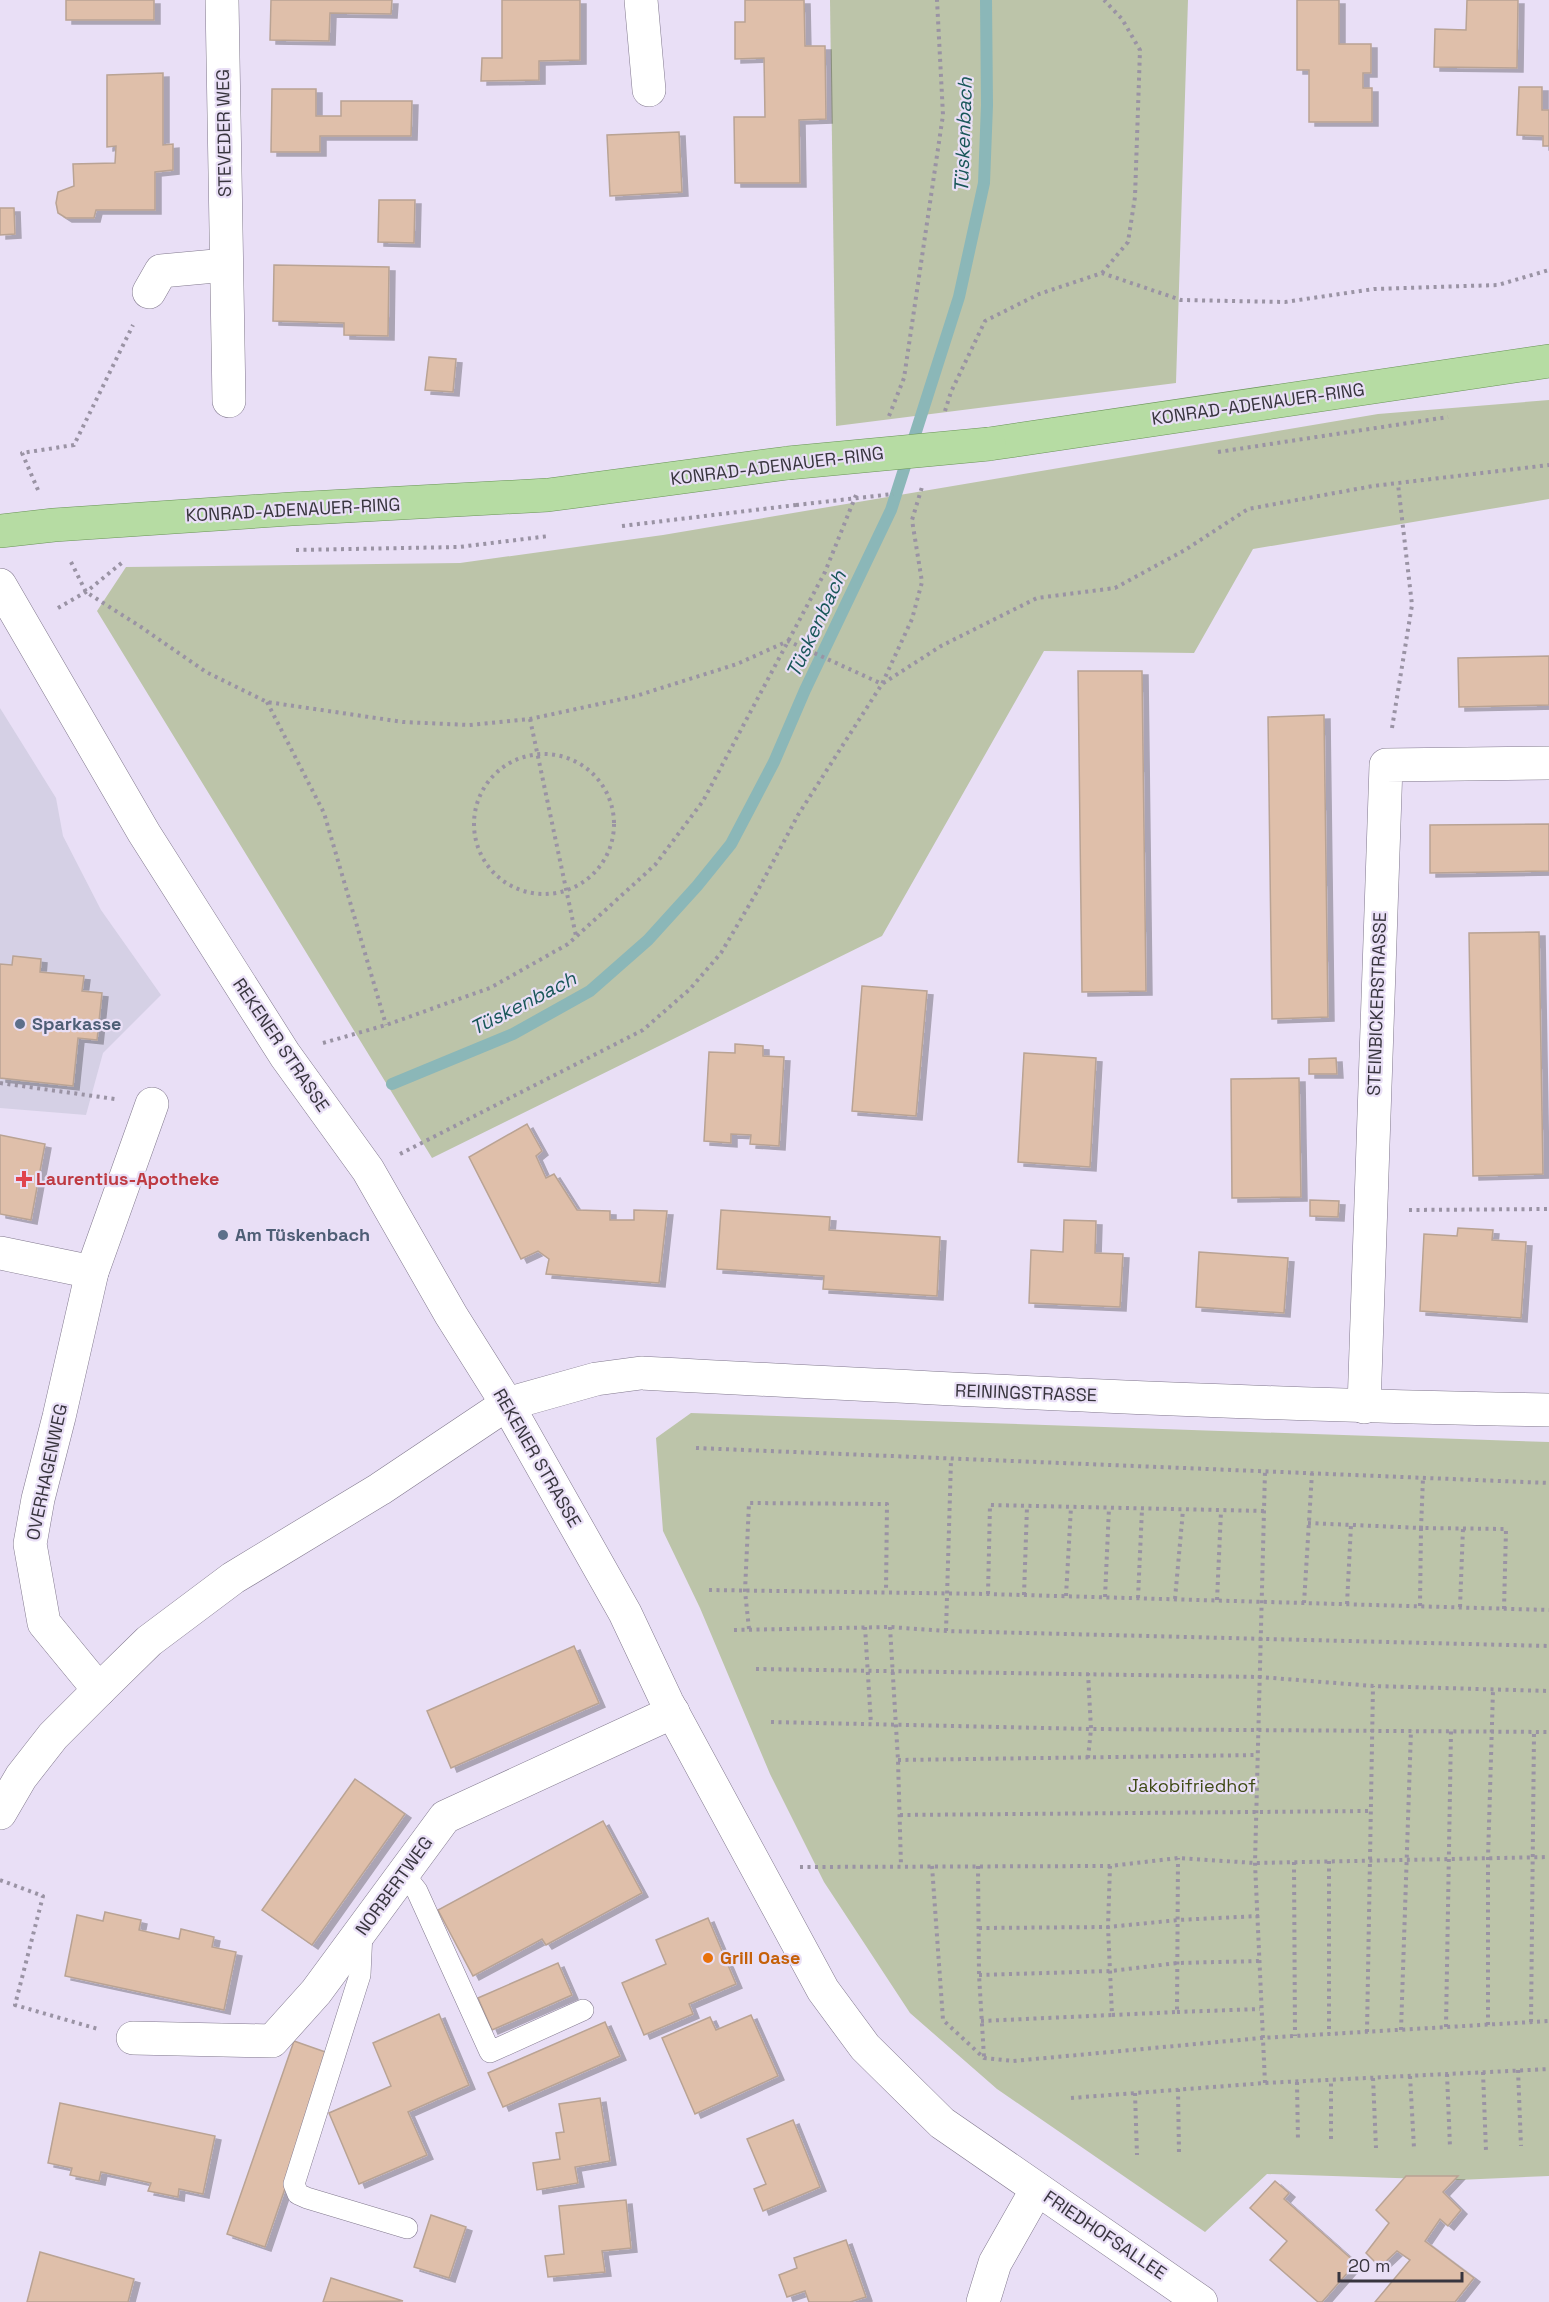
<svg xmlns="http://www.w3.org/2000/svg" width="1549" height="2302" viewBox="0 0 1549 2302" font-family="'Space Grotesk',sans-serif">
  <defs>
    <filter id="shadow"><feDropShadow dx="6" dy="4" stdDeviation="0" flood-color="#0004"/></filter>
  </defs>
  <rect width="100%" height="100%" fill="#e9dff6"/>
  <!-- commercial -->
  <path fill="#d5d0e5" d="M0 708 56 798 63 836 101 910 161 995 103 1053 86 1115 0 1108Z"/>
  <!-- green -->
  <g fill="#bcc4a9">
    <path d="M830 0H1188L1176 383 836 426Z"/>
    <path d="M1549 400V499L1253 549 1194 653 1044 651 882 936 432 1158 97 611 126 567 460 563 663 535 1378 414Z"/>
    <path d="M691 1413 1549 1442V2176L1458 2180 1267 2174 1205 2232 997 2089 910 2013 824 1882 770 1774 700 1608 663 1531 656 1438Z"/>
  </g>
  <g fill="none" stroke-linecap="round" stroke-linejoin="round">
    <!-- stream -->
    <path stroke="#8bb7b8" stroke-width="12" d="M392 1084 513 1034 590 991 648 940 697 886 731 844 774 762 805 690 891 510 959 297 984 183 987 105 986 0"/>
  </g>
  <!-- building -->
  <g fill="#dfbfaa" stroke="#b9a394" stroke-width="1.5" filter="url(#shadow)">
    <rect x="66" y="0" width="88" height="20"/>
    <path d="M271 0H392L391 14 330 13 329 41 270 40Z"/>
    <path d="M502 0H580V60L539 61V80L481 81 482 58H502Z"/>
    <path d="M745 0H804L805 46H825L826 119 799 120 800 183H735L734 117H765L764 58 735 59V22H745Z"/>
    <path d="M1297 0H1339V44H1371V73H1363V88H1372V122H1309V70H1297Z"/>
    <path d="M1467 0H1518L1517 68 1434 67 1435 29 1466 30Z"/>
    <path d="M163 73V145L173 144V170L155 172V210H96L94 218H66L58 213 56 203 58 192 74 186 73 164 115 163 116 146 107 147V75Z"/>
    <path d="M1519 87H1542V110H1549V146H1543V136L1517 135Z"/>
    <path d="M272 89H316V116H341V101H412L411 136H320V152H271Z"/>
    <path d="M679 132 682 192 610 196 607 135Z"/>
    <path d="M379 200H415L414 243 378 242Z"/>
    <path d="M0 208H14L15 234 0 235Z"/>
    <path d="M274 265 389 267 388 336 344 335V323L273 321Z"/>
    <path d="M429 357 456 359 453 392 425 390Z"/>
    <path d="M1549 656V705L1459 707 1458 658Z"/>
    <path d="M1078 671H1142L1146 991 1082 992Z"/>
    <path d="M1324 715 1328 1017 1272 1019 1268 717Z"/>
    <path d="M1549 824V871L1430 873V825Z"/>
    <path d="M1539 932 1543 1174 1473 1176 1469 933Z"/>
    <path d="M13 956 41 959 40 972 84 976 82 991 102 993 97 1040 78 1038 73 1086 0 1078V964L12 965Z"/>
    <path d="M862 986 927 991 916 1116 852 1111Z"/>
    <path d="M735 1044 763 1046V1056L784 1057 779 1146 750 1144 751 1135 731 1134V1143L704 1141 709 1052 735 1053Z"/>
    <path d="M1024 1053 1096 1058 1090 1167 1018 1162Z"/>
    <path d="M1336 1058 1337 1074H1309V1059Z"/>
    <path d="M1299 1078 1301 1197 1232 1198 1231 1079Z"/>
    <path d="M527 1124 542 1151 536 1156 546 1178 554 1174 577 1210 610 1211V1220H634V1210L667 1211 659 1283 546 1274 549 1259 538 1251 521 1259 469 1157Z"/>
    <path d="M0 1135 45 1144 31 1220 0 1214Z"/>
    <path d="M1310 1200 1339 1201 1338 1217 1310 1216Z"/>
    <path d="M721 1210 830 1217 829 1230 940 1237 937 1296 823 1289 824 1276 717 1269Z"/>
    <path d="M1064 1220 1096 1221 1095 1253 1123 1254 1120 1307 1029 1303 1031 1250 1063 1252Z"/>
    <path d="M1458 1228 1493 1230 1492 1240 1526 1242 1521 1318 1420 1311 1424 1234 1457 1236Z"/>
    <path d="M1199 1252 1288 1258 1284 1313 1196 1307Z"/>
    <path d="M574 1646 599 1703 451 1768 427 1711Z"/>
    <path d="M355 1779 405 1814 312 1945 262 1910Z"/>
    <path d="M603 1821 642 1893 546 1945 542 1939 473 1976 438 1910Z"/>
    <path d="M105 1912 141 1920 139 1930 179 1939 181 1929 214 1937 212 1947 236 1952 224 2010 65 1976 77 1915 103 1921Z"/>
    <path d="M708 1918 736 1984 689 2004 693 2014 644 2035 622 1983 666 1964 656 1940Z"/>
    <path d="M558 1963 572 1995 492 2030 478 1998Z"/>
    <path d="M439 2014 469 2085 408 2112 427 2155 359 2184 329 2113 391 2086 373 2043Z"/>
    <path d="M751 2015 778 2076 695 2114 662 2038 710 2017 716 2030Z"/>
    <path d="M605 2022 620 2056 503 2107 488 2073Z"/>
    <path d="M294 2041 331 2054 265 2247 227 2234Z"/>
    <path d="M600 2098 610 2161 575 2167 578 2183 537 2190 533 2163 560 2159 556 2133 564 2132 559 2104Z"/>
    <path d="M60 2103 215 2136 203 2194 179 2189 178 2197 148 2191 151 2183 101 2172 99 2181 70 2175 72 2168 48 2163Z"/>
    <path d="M793 2120 820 2187 763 2211 754 2189 766 2184 747 2139Z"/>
    <path d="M1406 2176H1458L1443 2192 1461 2210 1448 2226 1440 2219 1425 2241 1474 2278 1455 2302H1375L1410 2260 1397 2251 1380 2267 1366 2253 1389 2223 1376 2210Z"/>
    <path d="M1275 2181 1289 2193 1284 2199 1356 2263 1322 2302H1318L1270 2260 1287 2241 1250 2208Z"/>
    <path d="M626 2200 631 2248 602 2251 605 2272 548 2277 545 2256 564 2254 559 2206Z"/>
    <path d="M431 2215 466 2227 449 2278 414 2267Z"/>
    <path d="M846 2240 866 2297 850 2302H809L805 2291 787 2297 779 2275 797 2268 794 2258Z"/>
    <path d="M40 2252 134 2279 128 2302H27Z"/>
    <path d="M331 2278 403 2301 323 2302Z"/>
  </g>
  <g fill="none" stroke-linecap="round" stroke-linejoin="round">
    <defs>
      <g id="service">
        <path d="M403 1873 417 1891 490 2052 583 2010"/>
        <path d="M362 1932 360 1975 294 2184 298 2194 307 2198 407 2228"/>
      </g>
      <g id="minor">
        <path d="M222 0 229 401"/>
        <path d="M641 0 649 90"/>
        <path d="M149 292 161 271 226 265"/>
        <path d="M0 585 144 833 285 1055 368 1170 451 1315 507 1404 625 1613 667 1702 823 1990 865 2047 942 2123 1201 2302"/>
        <path d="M0 1253 92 1272"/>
        <path d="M1364 1407 1386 765 1549 763"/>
        <path d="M99 1690 44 1623 30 1544 38 1499 59 1417 92 1272 152 1104"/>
        <path d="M0 1813 21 1777 53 1736 99 1690 149 1641 233 1578 380 1489 507 1404 596 1379 641 1373C944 1389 1246 1405 1549 1410"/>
        <path d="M133 2038 272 2041 316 1992 445 1817 673 1712"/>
        <path d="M983 2302 995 2263 1037 2189"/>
      </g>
      <g id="primary">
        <path d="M989 444 1549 361"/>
        <path d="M0 531 54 525 291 509 548 495 788 463"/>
      </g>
    </defs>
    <!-- service casing -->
    <use href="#service" stroke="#81788d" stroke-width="22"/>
    <!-- minor casing -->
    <use href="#minor" stroke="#81788d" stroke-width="34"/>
    <!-- primary casing -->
    <use href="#primary" stroke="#6a9358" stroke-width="34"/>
    <!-- path -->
    <g stroke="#9a93a4" stroke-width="4" stroke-dasharray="3 4.5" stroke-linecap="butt">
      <path d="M1102 273 1128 242 1135 197 1140 50 1122 19 1104 0"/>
      <path d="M945 411 951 392 985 321 1039 294 1102 273 1181 300 1285 302 1374 289 1498 285 1549 270"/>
      <path d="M889 416 904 378 943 115 937 0"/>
      <path d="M1218 452 1448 417"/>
      <path d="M38 490 22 453 74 445 133 325"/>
      <path d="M622 526 796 505"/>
      <path d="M296 550 459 547 549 536"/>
      <path d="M71 562 86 592 141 627 206 672 267 702 403 722 469 725 530 719 636 696 737 664 788 641 882 684 912 619 922 582 912 520 922 487"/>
      <path d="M58 608 86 592 124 561"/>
      <path d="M267 702 324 813 386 1025"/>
      <path d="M530 719 576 936"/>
      <path d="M1392 728 1412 605 1398 484"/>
      <circle cx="544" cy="824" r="70"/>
      <path d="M323 1043 386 1025 490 988 568 944 655 865 703 801 825 572 856 495"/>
      <path d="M0 1083 115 1099"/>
      <path d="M400 1154 643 1030 690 989 721 953 758 890 798 815 882 684 941 646 1037 598 1115 588 1185 550 1248 509 1373 486 1549 465"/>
      <path d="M1409 1210 1549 1209"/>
      <path d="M696 1448 1549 1483"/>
      <path d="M1308 1523 1421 1528 1423 1478"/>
      <path d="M709 1590 988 1594 1549 1610"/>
      <path d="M988 1594 990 1505 1264 1511"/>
      <path d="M1024 1595 1027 1507"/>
      <path d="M1066 1596 1071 1507"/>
      <path d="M1105 1597 1109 1508"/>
      <path d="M1138 1598 1142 1509"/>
      <path d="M1175 1599 1183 1510"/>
      <path d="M1217 1600 1221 1511"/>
      <path d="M1304 1603 1312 1473"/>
      <path d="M1347 1604 1351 1525"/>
      <path d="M1420 1606 1421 1528 1506 1529 1504 1609"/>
      <path d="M1460 1607 1463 1528"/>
      <path d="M865 1627 871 1724"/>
      <path d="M890 1627 898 1760 901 1866"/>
      <path d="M749 1629 745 1591 749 1503 887 1504 886 1592"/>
      <path d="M734 1630 890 1627 946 1631 1549 1646"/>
      <path d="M946 1631 951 1460"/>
      <path d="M756 1669 1260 1677 1373 1686 1549 1691"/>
      <path d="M771 1722 1091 1729 1549 1732"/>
      <path d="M1088 1758 1091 1729 1088 1673"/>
      <path d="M898 1760 1258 1755"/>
      <path d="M900 1815 1371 1811"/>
      <path d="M1329 1861V2034"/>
      <path d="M1294 1862 1295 2036"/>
      <path d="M932 1866 943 2020 984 2058 1013 2061 1261 2038 1549 2021"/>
      <path d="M978 1866 979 1975 984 2057"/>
      <path d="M800 1867 1110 1866 1178 1858 1255 1863 1549 1857"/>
      <path d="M0 1880 43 1896 15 2005 98 2029"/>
      <path d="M979 1928 1108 1927 1178 1920 1259 1916"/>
      <path d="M979 1975 1111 1971 1177 1963 1260 1961"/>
      <path d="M1177 2012 1260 2009"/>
      <path d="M1112 2015 1177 2012 1178 1858"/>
      <path d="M981 2021 1112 2015 1108 1927 1110 1866"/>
      <path d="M1531 2022 1534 1732"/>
      <path d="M1488 2025V1858L1493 1690"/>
      <path d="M1446 2027 1451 1731"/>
      <path d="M1401 2030 1411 1730"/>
      <path d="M1367 2032 1373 1686"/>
      <path d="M1518 2070 1521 2146"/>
      <path d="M1483 2072 1486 2151"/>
      <path d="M1447 2074 1450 2147"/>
      <path d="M1410 2076 1414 2148"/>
      <path d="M1373 2078 1376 2148"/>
      <path d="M1297 2082 1298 2142"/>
      <path d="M1265 2083 1255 1863 1265 1471"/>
      <path d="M1178 2089 1179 2154"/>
      <path d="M1135 2093 1137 2155"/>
      <path d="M1071 2098 1265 2083 1549 2069"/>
      <path d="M1331 2139V2080"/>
    </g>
    <!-- service -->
    <use href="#service" stroke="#fff" stroke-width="21"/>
    <!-- minor -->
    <use href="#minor" stroke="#fff" stroke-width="33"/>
    <!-- primary -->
    <use href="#primary" stroke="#b6dca3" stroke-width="33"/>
    <defs>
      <path id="primary-bridge" d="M788 463 989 444"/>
    </defs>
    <!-- primary-bridge casing -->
    <use href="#primary-bridge" stroke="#6a9358" stroke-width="34" stroke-linecap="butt"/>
    <!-- path-bridge -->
    <path stroke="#9a93a4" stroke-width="4" stroke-dasharray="3 4.5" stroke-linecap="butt" d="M796 505 893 494"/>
    <!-- primary-bridge -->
    <use href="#primary-bridge" stroke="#b6dca3" stroke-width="33"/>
  </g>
  <!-- markers -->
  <g fill="#5c6f8a" stroke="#e9dff6" stroke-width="2">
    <circle cx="20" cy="1024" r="6"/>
    <circle cx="223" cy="1235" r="6"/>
  </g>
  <path fill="#e0444e" stroke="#e9dff6" stroke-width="2" d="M21 1170h6v6h6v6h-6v6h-6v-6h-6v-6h6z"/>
  <circle fill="#e8710a" stroke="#e9dff6" stroke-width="2" cx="708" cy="1958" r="6"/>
  <g text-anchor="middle" stroke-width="4.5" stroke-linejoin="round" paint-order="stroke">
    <!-- street labels -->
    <g font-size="18" fill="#38353e" stroke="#e9dff6">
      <text transform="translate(224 133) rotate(-91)" y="6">STEVEDER WEG</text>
      <text transform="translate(1258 404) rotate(-8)" y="6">KONRAD-ADENAUER-RING</text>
      <text transform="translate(777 466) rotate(-7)" y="6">KONRAD-ADENAUER-RING</text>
      <text transform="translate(293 510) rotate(-3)" y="6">KONRAD-ADENAUER-RING</text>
      <text transform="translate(1377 1004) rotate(-88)" y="6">STEINBICKERSTRASSE</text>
      <text transform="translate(281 1045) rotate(56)" y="6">REKENER STRASSE</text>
      <text transform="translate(1026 1393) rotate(2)" y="6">REININGSTRASSE</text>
      <text transform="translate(537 1458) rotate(60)" y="6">REKENER STRASSE</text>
      <text transform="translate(47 1472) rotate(-78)" y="6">OVERHAGENWEG</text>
      <text transform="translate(394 1886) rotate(-54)" y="6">NORBERTWEG</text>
      <text transform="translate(1105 2235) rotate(34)" y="6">FRIEDHOFSALLEE</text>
    </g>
    <!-- service labels -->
    <g font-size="18" font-weight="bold" fill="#4e5e75" stroke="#e9dff6" text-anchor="start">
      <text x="32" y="1030">Sparkasse</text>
      <text x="235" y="1241">Am Tüskenbach</text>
    </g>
    <!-- health labels -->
    <g font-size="18" font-weight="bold" fill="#be3a42" stroke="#e9dff6" text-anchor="start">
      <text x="36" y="1185">Laurentius-Apotheke</text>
    </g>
    <!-- park labels -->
    <g font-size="18" fill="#3f4a15" stroke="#e9dff6">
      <text x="1192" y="1792">Jakobifriedhof</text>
    </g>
    <!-- food labels -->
    <g font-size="18" font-weight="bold" fill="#c56008" stroke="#e9dff6" text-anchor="start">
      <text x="720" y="1964">Grill Oase</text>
    </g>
    <!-- water labels -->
    <g font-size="20" font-style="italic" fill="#195759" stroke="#e9dff6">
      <text transform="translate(963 135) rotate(-88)" y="7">Tüskenbach</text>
      <text transform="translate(816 624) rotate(-65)" y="7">Tüskenbach</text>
      <text transform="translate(523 1003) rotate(-27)" y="7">Tüskenbach</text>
    </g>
  </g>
  <!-- scale -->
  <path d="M1339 2272v9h123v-9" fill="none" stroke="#38353e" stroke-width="3"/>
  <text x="1348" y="2272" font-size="18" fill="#38353e" stroke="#e9dff6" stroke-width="4.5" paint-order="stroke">20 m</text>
</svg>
